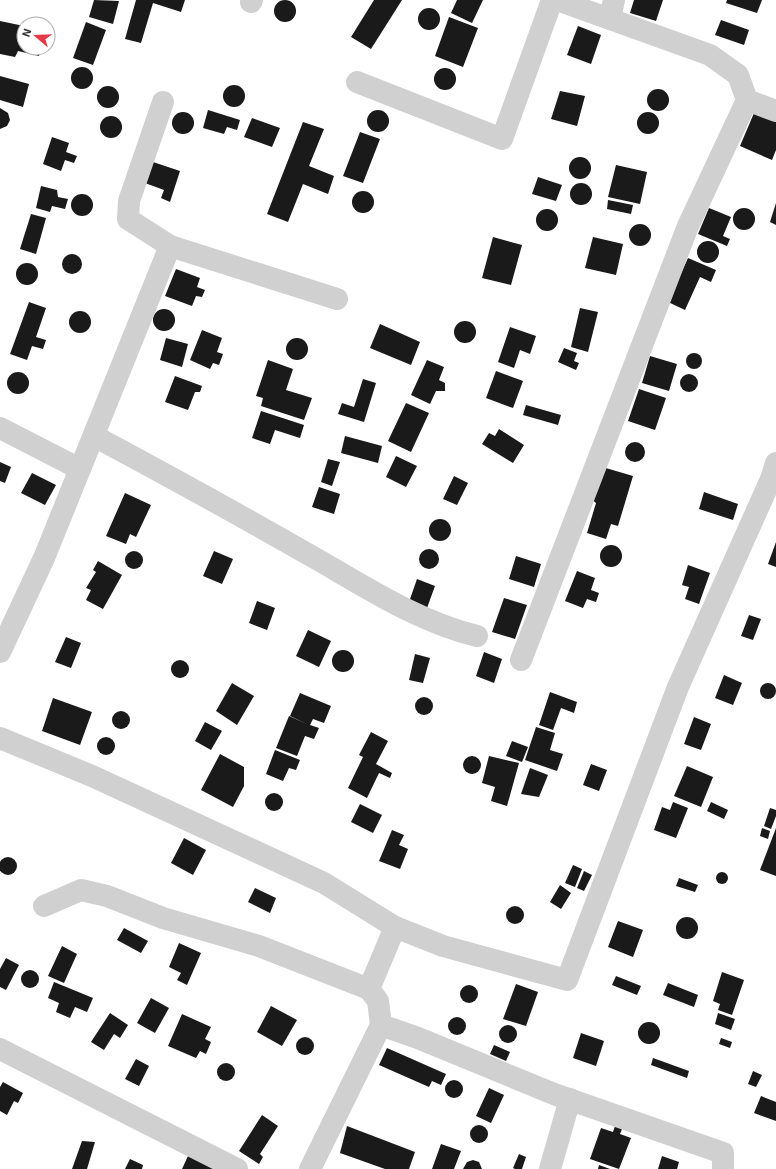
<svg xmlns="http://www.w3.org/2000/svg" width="776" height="1169" viewBox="0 0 776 1169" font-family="'Exo 2',sans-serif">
  <rect width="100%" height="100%" fill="#fff"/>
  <!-- building -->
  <g fill="#1a1a1a">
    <path d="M94 0 119 1 113 24 89 17Z"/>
    <path d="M136 0H185L181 12 153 3 141 43 125 39Z"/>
    <path d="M374 0H402L371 49 351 37Z"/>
    <path d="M457 0H483L472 23 451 13Z"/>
    <path d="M634 0H663L656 21 630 13Z"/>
    <path d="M727 0H762L757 13 726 3Z"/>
    <circle cx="285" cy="11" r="11"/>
    <circle cx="429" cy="19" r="11"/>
    <path d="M449 17 478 28 463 67 435 56Z"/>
    <path d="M721 20 749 30 744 45 715 35Z"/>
    <path d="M0 21 24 26V48H41L39 56 18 51 15 57 0 54Z"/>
    <path d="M86 22 106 30 93 65 73 58Z"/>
    <path d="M578 26 601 35 591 64 567 55Z"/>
    <circle cx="82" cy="78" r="11"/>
    <circle cx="445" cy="79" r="11"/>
    <path d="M0 76 29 84 23 107 0 100Z"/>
    <circle cx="234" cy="96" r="11"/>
    <circle cx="108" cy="97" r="11"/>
    <circle cx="658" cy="100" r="11"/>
    <path d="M560 91 585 96 577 126 551 119Z"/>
    <path d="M0 108 8 113 10 120 7 126 0 129Z"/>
    <path d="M208 110 240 120 237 130 227 127 224 134 203 128Z"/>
    <circle cx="378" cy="121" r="11"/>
    <circle cx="183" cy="123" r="11"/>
    <circle cx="648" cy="123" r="11"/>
    <path d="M754 113 776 122V150L772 160 740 146Z"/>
    <circle cx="111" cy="127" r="11"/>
    <path d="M252 118 280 128 272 147 244 137Z"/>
    <path d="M303 122 324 129 309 166 334 176 328 194 303 184 288 222 267 214Z"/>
    <path d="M360 132 380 139 363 183 343 176Z"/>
    <path d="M52 137 69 143 66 152 77 156 74 163 65 160 61 171 43 164Z"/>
    <circle cx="580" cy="168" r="11"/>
    <path d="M153 162 180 171 170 202 161 198 164 190 145 183Z"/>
    <path d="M616 165 647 172 640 204 608 197Z"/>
    <path d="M538 177 562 185 556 201 532 194Z"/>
    <circle cx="581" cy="194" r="11"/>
    <path d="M41 186 57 190 58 197 68 199 65 209 52 206 50 212 36 208Z"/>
    <circle cx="363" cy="202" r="11"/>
    <circle cx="82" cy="205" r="11"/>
    <path d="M608 200 633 205 631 214 607 209Z"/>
    <path d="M776 203V225L770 222Z"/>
    <path d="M709 208 731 217 723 236 730 239 727 246 698 234Z"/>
    <circle cx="744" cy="219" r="11"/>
    <circle cx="547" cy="220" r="11"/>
    <path d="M31 214 46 218 36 254 20 249Z"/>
    <circle cx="640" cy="235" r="11"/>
    <path d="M493 237 522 245 511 285 482 278Z"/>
    <path d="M593 237 623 244 616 275 585 268Z"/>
    <circle cx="708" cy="252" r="11"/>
    <circle cx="72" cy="264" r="10"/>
    <path d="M688 258 716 270 711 282 700 277 685 310 668 302Z"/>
    <circle cx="27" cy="274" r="11"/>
    <path d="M176 269 200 278 197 287 205 290 202 297 196 296 192 306 165 296Z"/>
    <path d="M29 302 46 308 36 337 46 340 43 349 32 346 27 360 10 354Z"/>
    <path d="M580 308 598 312 588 352 571 347Z"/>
    <circle cx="164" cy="320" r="11"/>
    <circle cx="80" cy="322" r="11"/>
    <circle cx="465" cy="332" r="11"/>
    <path d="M380 324 420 342 411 365 370 348Z"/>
    <path d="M510 327 536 336 530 354 520 350 514 368 498 362Z"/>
    <path d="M202 330 222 338 217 352 223 354 219 365 213 363 210 369 190 360Z"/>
    <path d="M166 338 188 344 182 367 160 360Z"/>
    <circle cx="297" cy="349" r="11"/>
    <path d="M564 348 577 353 574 361 579 363 576 370 558 362Z"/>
    <circle cx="694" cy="361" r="8"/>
    <path d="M650 356 677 364 669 391 642 383Z"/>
    <path d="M268 360 293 369 286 390 312 398 304 420 261 406 263 398 256 396Z"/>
    <path d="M427 360 444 367 439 380 445 383V391H436L430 404 411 395Z"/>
    <path d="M496 371 523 381 513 408 486 398Z"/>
    <circle cx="18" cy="383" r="11"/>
    <circle cx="689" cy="383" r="9"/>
    <path d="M175 376 202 386 200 392H195L188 410 165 402Z"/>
    <path d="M363 379 376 383 364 422 338 414 342 403 354 407Z"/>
    <path d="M639 389 666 398 655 430 628 421Z"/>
    <path d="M406 403 429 413 411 452 388 441Z"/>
    <path d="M526 405 561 415 558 425 523 415Z"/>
    <path d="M261 411 304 425 300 438 275 430 270 444 252 438Z"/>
    <path d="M499 429 524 445 513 463 482 444 489 433 495 436Z"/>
    <path d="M345 436 382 446 378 463 341 453Z"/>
    <circle cx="635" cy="452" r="10"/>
    <path d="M396 456 417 466 406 487 386 477Z"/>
    <path d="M328 459 340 462 332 486 321 482Z"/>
    <path d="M0 462 11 467 5 483 0 481Z"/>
    <path d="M599 466 633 476 618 526 611 524 606 539 587 533 596 503 590 498Z"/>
    <path d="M32 473 56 485 45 505 21 493Z"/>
    <path d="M454 476 468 483 457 505 443 499Z"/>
    <path d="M319 487 340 494 334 514 312 507Z"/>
    <path d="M704 492 738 504 733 520 699 509Z"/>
    <path d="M125 493 151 505 136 537 130 534 126 544 106 536Z"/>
    <circle cx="440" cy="530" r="11"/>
    <path d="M776 542V567L768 564Z"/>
    <circle cx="611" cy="556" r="11"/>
    <circle cx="429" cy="559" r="10"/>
    <circle cx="134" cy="560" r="9"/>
    <path d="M214 551 233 559 222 584 203 576Z"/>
    <path d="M516 556 541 564 534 587 509 579Z"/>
    <path d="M98 561 122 575 103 609 86 600 91 590 86 588 96 572 93 570Z"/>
    <path d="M688 565 710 573 699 604 685 599 689 587 682 585Z"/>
    <path d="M577 571 595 578 591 590 599 593 596 602 587 599 583 608 565 601Z"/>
    <path d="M417 579 435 586 427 608 409 602Z"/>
    <path d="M504 598 527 605 515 639 492 632Z"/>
    <path d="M257 601 275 608 267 630 249 623Z"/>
    <path d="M749 615 761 619 753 640 741 636Z"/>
    <path d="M308 630 331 641 319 667 296 656Z"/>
    <path d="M66 637 81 643 71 668 55 662Z"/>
    <circle cx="343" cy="661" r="11"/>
    <path d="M484 652 502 659 494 683 476 676Z"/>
    <path d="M415 654 430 658 423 683 409 680Z"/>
    <circle cx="180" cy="669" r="9"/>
    <path d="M724 675 742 683 733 705 715 698Z"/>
    <circle cx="768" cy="691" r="8"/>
    <path d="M232 683 254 696 237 725 216 711Z"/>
    <path d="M550 692 577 702 574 713 561 708 553 730 539 725Z"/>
    <path d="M300 693 331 706 324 723 313 719 310 725 319 728 314 739 305 736 297 756 276 748 289 716 307 724 290 716Z"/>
    <circle cx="424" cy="706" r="9"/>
    <path d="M53 698 92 712 80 745 42 731Z"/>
    <circle cx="121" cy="720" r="9"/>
    <path d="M694 717 711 724 701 750 684 744Z"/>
    <path d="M205 722 222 731 211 750 195 741Z"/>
    <path d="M536 727 555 733 550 750 563 754 557 771 525 760Z"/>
    <path d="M371 732 388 741 376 764 392 773 390 778 379 773 367 798 348 788 363 757 359 755Z"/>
    <circle cx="106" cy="746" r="9"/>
    <path d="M512 741 528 747 522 762 506 756Z"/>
    <path d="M275 750 300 760 296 770 289 768 283 781 266 774Z"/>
    <path d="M220 754 244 767V786L233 807 201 790Z"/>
    <circle cx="472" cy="765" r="9"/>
    <path d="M489 756 519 763 507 806 491 801 495 787 482 783Z"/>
    <path d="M591 764 607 770 599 791 583 785Z"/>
    <path d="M687 766 713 777 701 807 674 796Z"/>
    <path d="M530 768 548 775 539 797 521 794Z"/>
    <circle cx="274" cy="802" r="9"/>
    <path d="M673 802 688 808 676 838 654 830 662 807 670 810Z"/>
    <path d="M711 802 728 810 724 819 707 811Z"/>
    <path d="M360 804 382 815 373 833 351 822Z"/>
    <path d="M770 808 776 810V816L771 829 764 826Z"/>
    <path d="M762 828 770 831 768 839 760 836Z"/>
    <path d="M776 828V876L760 870Z"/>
    <path d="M392 830 404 835 399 845 408 849 400 869 379 861Z"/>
    <path d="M184 838 206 850 193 875 171 863Z"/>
    <circle cx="8" cy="866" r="9"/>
    <path d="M573 865 582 869 575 887 565 883Z"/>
    <path d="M584 871 592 875 584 891 577 888Z"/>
    <circle cx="722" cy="878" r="6"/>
    <path d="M679 878 698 885 695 892 676 886Z"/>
    <path d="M560 885 571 893 561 909 550 902Z"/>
    <path d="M255 888 276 898 270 913 248 902Z"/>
    <circle cx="515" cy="915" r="9"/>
    <circle cx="687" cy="928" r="11"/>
    <path d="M618 921 643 930 633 957 608 947Z"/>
    <path d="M124 928 148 941 141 953 117 940Z"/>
    <path d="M179 943 201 953 187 985 177 980 181 973 169 967Z"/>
    <path d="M62 946 77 954 64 983 48 976Z"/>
    <path d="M6 958 19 965 6 990 0 987V969Z"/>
    <circle cx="30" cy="979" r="9"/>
    <path d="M722 972 744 980 732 1015 718 1010 720 1004 713 1001Z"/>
    <path d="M616 976 641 986 637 995 612 985Z"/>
    <path d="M54 982 93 998 87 1012 75 1007 70 1018 56 1012 59 1003 48 998Z"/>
    <path d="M668 983 698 995 694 1007 663 995Z"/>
    <path d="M516 984 538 992 526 1026 503 1019Z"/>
    <circle cx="469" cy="994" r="9"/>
    <path d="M151 998 169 1008 155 1033 137 1023Z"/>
    <path d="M271 1006 297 1020 282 1046 257 1032Z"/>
    <path d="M110 1013 128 1025 120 1038 114 1034 104 1050 91 1042Z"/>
    <path d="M718 1013 735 1019 731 1030 715 1024Z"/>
    <path d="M182 1014 211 1027 205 1039 211 1042 206 1054 200 1051 196 1058 168 1046Z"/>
    <circle cx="457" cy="1026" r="9"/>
    <circle cx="649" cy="1033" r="11"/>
    <circle cx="508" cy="1034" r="9"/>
    <path d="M581 1033 604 1041 596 1066 573 1058Z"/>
    <circle cx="305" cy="1046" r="9"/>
    <path d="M721 1038 732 1042 730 1048 719 1044Z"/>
    <path d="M494 1045 510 1052 506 1061 490 1054Z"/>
    <path d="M387 1048 446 1074 441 1085 432 1081 429 1087 379 1065Z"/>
    <path d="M653 1058 689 1071 687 1078 651 1065Z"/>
    <path d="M136 1059 149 1066 139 1086 125 1079Z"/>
    <circle cx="226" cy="1072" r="9"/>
    <path d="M753 1071 762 1075 756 1087 748 1084Z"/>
    <circle cx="454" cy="1089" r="9"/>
    <path d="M3 1082 23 1093 18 1103 14 1101 7 1115 0 1111V1087Z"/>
    <path d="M489 1088 504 1095 491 1123 476 1116Z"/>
    <path d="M761 1096 776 1102V1121L754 1113Z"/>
    <path d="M262 1115 278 1126 260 1154 263 1157 259 1164 239 1151Z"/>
    <circle cx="479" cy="1134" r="9"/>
    <path d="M347 1126 415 1152 409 1169H385L340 1153Z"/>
    <path d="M615 1126 622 1129 620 1134 631 1138 619 1169 590 1159 601 1128 613 1132Z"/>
    <path d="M82 1141 95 1142 87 1169H72Z"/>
    <path d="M441 1144 461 1151 454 1169H432Z"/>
    <path d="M519 1154 526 1157 522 1169H515L513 1168Z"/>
    <path d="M188 1156 215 1169H182Z"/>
    <path d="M662 1156 679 1162 677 1169H658Z"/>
    <path d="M130 1159 143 1165 142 1169H125Z"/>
    <path d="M473 1160 479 1162 482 1169H463L467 1162Z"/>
    <path d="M599 1165 610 1169H598Z"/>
  </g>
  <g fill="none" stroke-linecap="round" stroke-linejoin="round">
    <!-- minor -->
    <g stroke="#d0d0d0" stroke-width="22">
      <path d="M557 0 710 55 738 75 747 100 776 111"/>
      <path d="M251 2 252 0"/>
      <path d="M610 19 614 0"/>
      <path d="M357 82 502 139 552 0"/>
      <path d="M170 246 337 299"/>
      <path d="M0 428 80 469 44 558 0 652"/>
      <path d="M94 436C165 474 236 513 306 553 360 583 415 621 477 636"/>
      <path d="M80 469 170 246 128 219 129 201 163 102"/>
      <path d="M521 660 688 226 747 100"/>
      <path d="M0 738 92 776 324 883 395 927 443 946 567 980 678 687 771 479 776 463"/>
      <path d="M44 906 81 890 107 896 163 918 259 946 369 989"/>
      <path d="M381 1025 378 1001 369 989 395 927"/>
      <path d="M0 1049 237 1169"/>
      <path d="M310 1169 381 1025 418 1038 554 1094 723 1153V1169"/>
      <path d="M550 1169 570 1099"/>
    </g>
  </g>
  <!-- north arrow -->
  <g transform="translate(36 36) rotate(289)"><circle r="19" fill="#ffffff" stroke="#adadad"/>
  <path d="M0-3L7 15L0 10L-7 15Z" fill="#e63946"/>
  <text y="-6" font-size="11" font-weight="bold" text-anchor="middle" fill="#333333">N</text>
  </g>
</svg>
